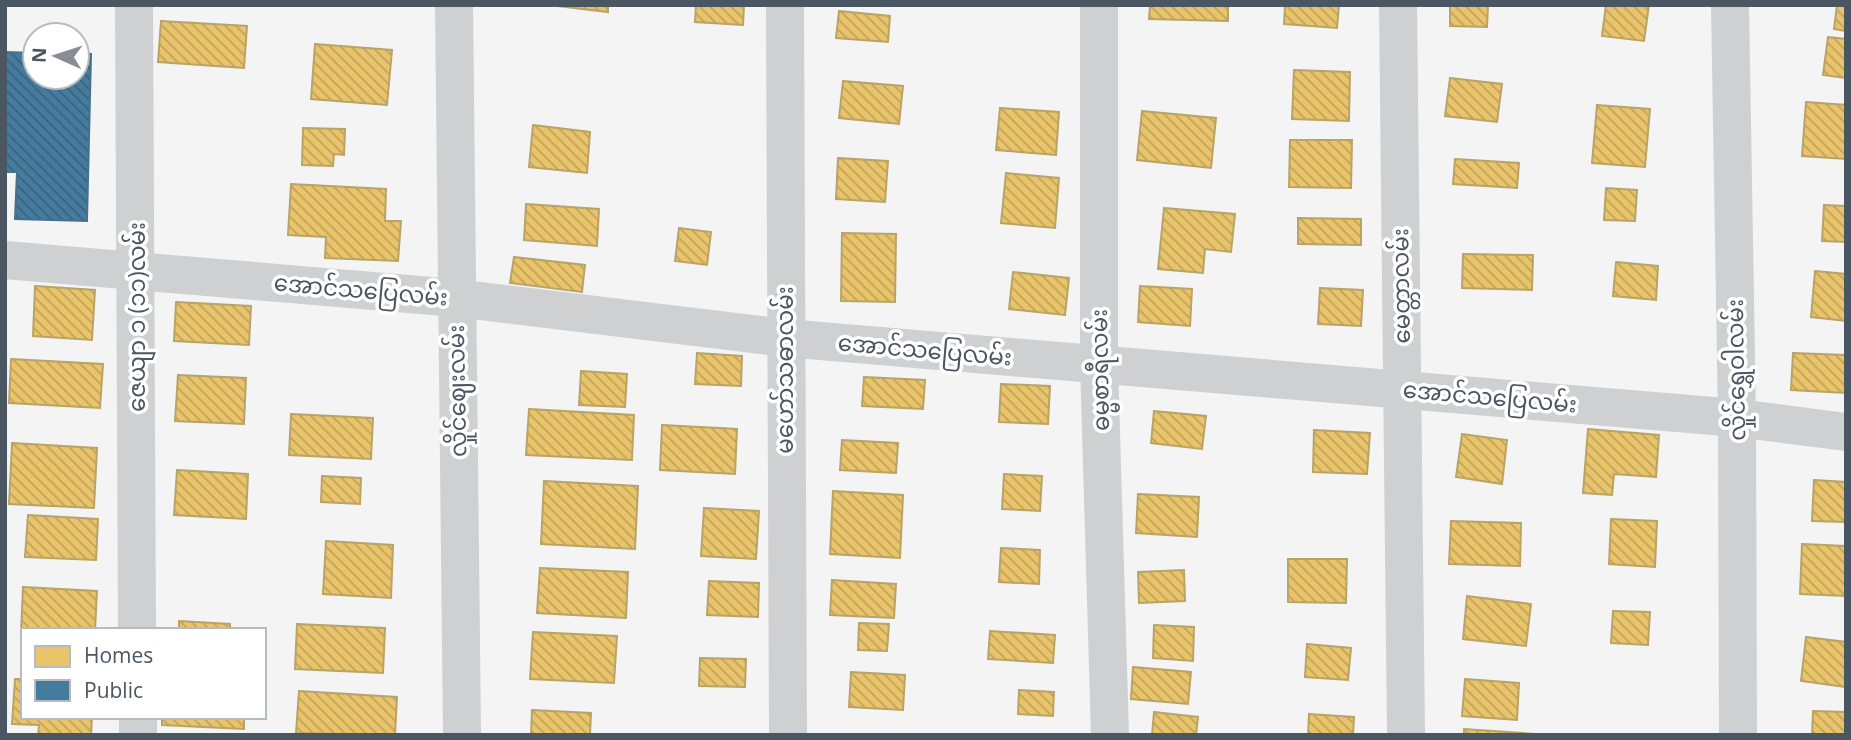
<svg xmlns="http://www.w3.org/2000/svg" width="1851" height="740" viewBox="0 0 1851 740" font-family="'Open Sans','Noto Sans Myanmar',sans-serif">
  <defs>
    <pattern id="homes-back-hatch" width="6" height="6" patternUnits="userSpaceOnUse" patternTransform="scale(1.75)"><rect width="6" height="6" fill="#e9c46a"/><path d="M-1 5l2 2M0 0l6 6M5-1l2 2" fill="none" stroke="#bfa25b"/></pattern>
    <pattern id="public-back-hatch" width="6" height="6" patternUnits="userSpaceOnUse" patternTransform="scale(1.75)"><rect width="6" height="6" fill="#457b9d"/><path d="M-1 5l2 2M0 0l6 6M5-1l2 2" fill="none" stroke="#39637d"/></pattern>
  </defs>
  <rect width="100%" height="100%" fill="#f4f4f4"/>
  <!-- homes -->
  <g fill="url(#homes-back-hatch)" stroke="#b9a367" stroke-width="2">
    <path d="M549 5H608V12Z"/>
    <path d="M696 5H744L743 25 695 22Z"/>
    <path d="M1150 5H1228V21L1149 19Z"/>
    <path d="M1285 5H1339L1337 28 1284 24Z"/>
    <path d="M1450 5H1488L1487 27 1450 26Z"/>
    <path d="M1606 5H1649L1644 41 1602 36Z"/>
    <path d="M1837 5H1846V31L1834 29Z"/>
    <path d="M839 11 890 16 888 42 836 38Z"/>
    <path d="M161 21 247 26 244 68 158 62Z"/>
    <path d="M1828 37 1846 39V78L1823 75Z"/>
    <path d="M315 44 392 50 387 105 311 99Z"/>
    <path d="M1294 70 1350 72 1349 121 1292 119Z"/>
    <path d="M1450 78 1502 84 1497 122 1445 116Z"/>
    <path d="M843 81 903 86 899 124 839 118Z"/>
    <path d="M1806 102 1846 105V159L1802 156Z"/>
    <path d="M1597 105 1650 109 1645 167 1592 163Z"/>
    <path d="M1000 108 1059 112 1056 155 996 150Z"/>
    <path d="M1142 111 1216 118 1211 168 1137 160Z"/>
    <path d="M533 125 590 132 587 173 529 167Z"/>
    <path d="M303 128 345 129 344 155 334 154 333 166 302 165Z"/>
    <path d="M1290 140H1352L1351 188 1289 187Z"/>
    <path d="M838 158 888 161 885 202 836 199Z"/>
    <path d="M1455 159 1519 163 1517 188 1453 184Z"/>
    <path d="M1006 173 1059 178 1055 228 1001 223Z"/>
    <path d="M291 184 386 189 385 221H401L398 261 325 258 326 237 288 235Z"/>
    <path d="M1606 188 1637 190 1635 221 1604 220Z"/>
    <path d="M526 204 599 209 597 246 524 240Z"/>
    <path d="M1824 205 1846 206V242L1822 241Z"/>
    <path d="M1164 208 1235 214 1231 252 1205 249 1203 273 1158 269Z"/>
    <path d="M1298 218 1361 219V245L1298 244Z"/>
    <path d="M679 228 711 232 707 265 675 261Z"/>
    <path d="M842 233 896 234 895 302 841 301Z"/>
    <path d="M1463 254 1533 255 1532 290 1462 288Z"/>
    <path d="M514 257 585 265 582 292 510 283Z"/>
    <path d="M1616 262 1658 266 1656 300 1613 296Z"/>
    <path d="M1815 271 1846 274V321L1811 317Z"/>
    <path d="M1013 272 1069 278 1065 315 1009 309Z"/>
    <path d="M35 286 95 290 92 340 33 336Z"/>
    <path d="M1140 286 1192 289 1190 326 1138 322Z"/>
    <path d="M1320 288 1363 290 1361 326 1318 324Z"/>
    <path d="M176 302 251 306 249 345 174 341Z"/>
    <path d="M697 353 742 356 741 386 695 384Z"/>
    <path d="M1793 353 1846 355V393L1791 390Z"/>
    <path d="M11 359 103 364 100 408 9 403Z"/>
    <path d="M581 371 627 374 625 407 579 405Z"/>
    <path d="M178 375 246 378 244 424 175 421Z"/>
    <path d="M864 377 925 380 923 409 862 406Z"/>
    <path d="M1001 384 1050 386 1048 424 999 422Z"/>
    <path d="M529 409 634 415 632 460 526 455Z"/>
    <path d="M1154 411 1206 416 1202 449 1151 443Z"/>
    <path d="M291 414 373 418 371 459 289 455Z"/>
    <path d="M662 425 737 429 735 474 660 470Z"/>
    <path d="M1588 429 1659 435 1656 477 1614 474 1612 495 1583 493Z"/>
    <path d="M1314 430 1370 433 1367 474 1313 472Z"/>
    <path d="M1462 434 1507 440 1502 484 1456 477Z"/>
    <path d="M842 440 898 443 896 473 840 470Z"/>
    <path d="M12 443 97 448 94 508 9 504Z"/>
    <path d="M177 470 248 474 246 519 174 515Z"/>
    <path d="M1004 474 1042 476 1040 511 1002 509Z"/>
    <path d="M322 476 361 478 360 504 321 502Z"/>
    <path d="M1814 480 1846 482V522L1812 521Z"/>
    <path d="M544 481 638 486 635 549 541 544Z"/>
    <path d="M833 491 903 495 900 558 830 554Z"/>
    <path d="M1138 494 1199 497 1197 537 1136 533Z"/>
    <path d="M704 508 759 511 756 559 701 556Z"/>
    <path d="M28 515 98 519 96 560 25 557Z"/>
    <path d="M1611 519 1657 521 1655 567 1609 564Z"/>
    <path d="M1451 521 1521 523 1520 566 1449 564Z"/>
    <path d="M326 541 393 545 391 598 323 594Z"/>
    <path d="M1802 544 1846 546V596L1800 594Z"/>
    <path d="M1001 548 1040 550 1039 584 999 582Z"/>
    <path d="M1288 559H1347L1346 603 1288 602Z"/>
    <path d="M540 568 628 572 626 618 537 613Z"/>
    <path d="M1184 570 1185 601 1139 603 1138 572Z"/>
    <path d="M832 580 896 584 894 618 830 615Z"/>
    <path d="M709 581 759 583 758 617 707 615Z"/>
    <path d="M23 587 97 591 95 630H23L21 633Z"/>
    <path d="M1467 596 1531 604 1526 646 1463 639Z"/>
    <path d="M1613 611 1650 612 1648 645 1611 643Z"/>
    <path d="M179 621 230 624V630H179Z"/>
    <path d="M859 623 889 624 887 651 858 650Z"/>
    <path d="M297 624 385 628 383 673 295 669Z"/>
    <path d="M1154 625 1194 627 1193 661 1153 658Z"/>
    <path d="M990 631 1055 635 1053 663 988 659Z"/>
    <path d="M533 632 617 636 614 683 530 679Z"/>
    <path d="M1806 637 1846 642V687L1801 681Z"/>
    <path d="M1307 644 1351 648 1348 680 1305 677Z"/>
    <path d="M700 658 746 659 745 687 699 686Z"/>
    <path d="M1133 667 1191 672 1188 704 1131 699Z"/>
    <path d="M851 672 905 675 903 710 849 707Z"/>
    <path d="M15 679H23V717H92L91 735H38L39 725 12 724Z"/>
    <path d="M1465 679 1519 683 1517 720 1462 716Z"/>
    <path d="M1019 690 1054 692 1053 716 1018 714Z"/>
    <path d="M299 691 397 697 395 735 296 733Z"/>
    <path d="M532 710 591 713 590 735H531Z"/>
    <path d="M1813 711 1846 712V735H1812Z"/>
    <path d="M1154 712 1198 717 1196 735H1152Z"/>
    <path d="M1309 714 1354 717 1353 735H1308Z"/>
    <path d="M162 717H244V729L162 725Z"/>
    <path d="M1464 729 1535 734 1464 735Z"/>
  </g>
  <!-- public -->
  <path fill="url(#public-back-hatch)" stroke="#46708b" stroke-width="2" d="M5 52 35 53V77H77V54H91L87 221 15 219 17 172H5Z"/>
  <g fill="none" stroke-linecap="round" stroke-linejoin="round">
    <!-- minor -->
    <g stroke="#ced0d2" stroke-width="38">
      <path d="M134 5 137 630"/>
      <path d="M454 5 462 735"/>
      <path d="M785 5 788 735"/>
      <path d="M1099 5V364L1110 735"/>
      <path d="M1398 5 1406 735"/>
      <path d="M1730 5 1737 418 1738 735"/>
      <path d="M5 260 456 298 785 338 1737 418 1846 432"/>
      <path d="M138 717V735"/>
    </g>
  </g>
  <g text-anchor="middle" stroke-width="7" stroke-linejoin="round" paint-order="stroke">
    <!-- street labels -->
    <g font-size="23" fill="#4a5661" stroke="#fff">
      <text transform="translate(1401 286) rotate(-91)" y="8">မေတ္တာလမ်း</text>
      <text transform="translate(361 290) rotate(5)" y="8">အောင်သပြေလမ်း</text>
      <text transform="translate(137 317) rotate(-90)" y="8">ဇေယျာ ၁ (၁၁)လမ်း</text>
      <text transform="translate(925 350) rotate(5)" y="8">အောင်သပြေလမ်း</text>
      <text transform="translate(785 370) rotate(-90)" y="8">မဟော်သဓာလမ်း</text>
      <text transform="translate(1100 370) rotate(-91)" y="8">ဓမ္မစာရီလမ်း</text>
      <text transform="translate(1736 370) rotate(-91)" y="8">လှိုင်ရွှေဝါလမ်း</text>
      <text transform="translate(457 391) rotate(-91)" y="8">လှိုင်ဈေးလမ်း</text>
      <text transform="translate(1490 397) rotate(5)" y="8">အောင်သပြေလမ်း</text>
    </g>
  </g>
  <!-- border -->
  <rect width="1851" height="740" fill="none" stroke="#4a5661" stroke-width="14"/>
  <!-- legend -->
  <rect x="21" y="628" width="245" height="91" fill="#ffffff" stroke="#b7bbc0" stroke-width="2"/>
  <rect x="35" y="646" width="35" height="21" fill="#e9c46a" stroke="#b7bbc0" stroke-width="2"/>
  <text x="84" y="663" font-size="21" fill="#4a5661">Homes</text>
  <rect x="35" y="680" width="35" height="21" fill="#457b9d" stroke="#b7bbc0" stroke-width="2"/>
  <text x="84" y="698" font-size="21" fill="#4a5661">Public</text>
  <!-- north arrow -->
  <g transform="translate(56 56) rotate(273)"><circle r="33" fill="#ffffff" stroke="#b7bbc0" stroke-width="2"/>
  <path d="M0-5L12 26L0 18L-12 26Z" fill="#868d94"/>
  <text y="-10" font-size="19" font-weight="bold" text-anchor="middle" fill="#4a5661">N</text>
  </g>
</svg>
